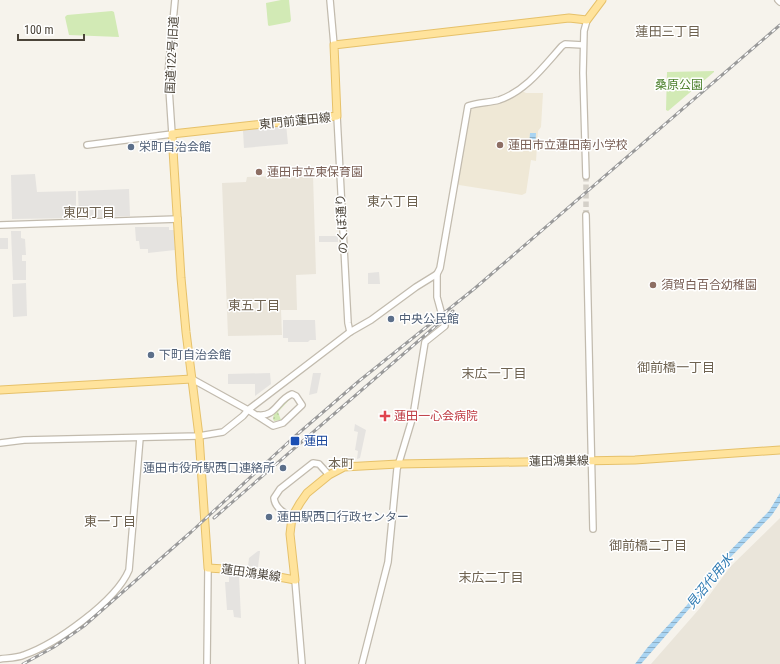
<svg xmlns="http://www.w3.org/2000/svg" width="780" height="664" viewBox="0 0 780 664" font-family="'Roboto Condensed','Noto Sans JP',sans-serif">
  <defs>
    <pattern id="grass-dots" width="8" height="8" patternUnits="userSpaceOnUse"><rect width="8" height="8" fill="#d2eab5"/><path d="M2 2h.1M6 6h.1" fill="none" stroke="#b6ca9c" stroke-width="1.8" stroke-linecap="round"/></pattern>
    <pattern id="water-rules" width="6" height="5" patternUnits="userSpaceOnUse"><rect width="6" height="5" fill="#a9d4f2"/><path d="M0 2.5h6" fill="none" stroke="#8caec5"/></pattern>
  </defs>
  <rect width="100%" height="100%" fill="#f6f3ec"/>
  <!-- residential -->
  <g fill="#eae5da">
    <path d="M313 175 316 274 296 275 297 310H281L282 335 228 336 222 183 246 182 247 177Z"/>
    <path d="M780 518V664H651L700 608 730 567Z"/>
  </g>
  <!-- education -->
  <path fill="#efe8d6" d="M522 91 526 93H543L541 127 538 131 536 161 531 160 526 193 522 195 459 185 457 182 470 108 474 106 499 104Z"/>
  <!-- grass -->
  <path fill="url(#grass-dots)" d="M289 397H292L278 412 281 420 274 421 273 419 274 412Z"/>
  <!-- park -->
  <g fill="#d2eab5">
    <path d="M281 0H289L291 20 290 22 269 26 268 25 266 3Z"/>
    <path d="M112 11 114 12 119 37 69 35 65 17 67 15Z"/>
    <path d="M714 71V72L668 111 666 110 667 72Z"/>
  </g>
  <!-- parking -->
  <g fill="#e5e3e0">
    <path d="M286 124 288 144 244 148 243 131 245 129Z"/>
    <path d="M35 174 37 192 76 191V218L12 219 11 175Z"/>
    <path d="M129 189 130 216 79 218 78 191Z"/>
    <path d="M135 227H169V230H174L175 250 148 253V249H140L139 241H136Z"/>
    <path d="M11 231H21V238L25 239 26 255H22V261H26V280H13Z"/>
    <rect x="319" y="236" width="19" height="6"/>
    <rect x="0" y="238" width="8" height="11"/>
    <path d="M379 272 380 284H368V273Z"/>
    <path d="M26 283 27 316 13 317 12 284Z"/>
    <path d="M283 320H315L316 340H310L308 342H288V338H283Z"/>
    <path d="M270 373 271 384 255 396V384H228V374Z"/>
    <path d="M313 373H321L317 393 309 395Z"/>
    <path d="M355 424 366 430 360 458 357 459 358 451 355 450 358 432 354 431Z"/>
    <path d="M258 551H260L258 567 248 566 249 558Z"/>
    <path d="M229 575 239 576 241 618 234 617 233 610H227L225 582H229Z"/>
  </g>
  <!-- water -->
  <g fill="url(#water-rules)">
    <path d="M530 133H536L535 149H529Z"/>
    <path d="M780 493V503L772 515 717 571 696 601 641 664H635L647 648 687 605 717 564 769 511Z"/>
  </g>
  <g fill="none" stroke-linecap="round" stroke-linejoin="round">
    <!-- minor-tunnel -->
    <path stroke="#d4d0c8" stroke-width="5.5" stroke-dasharray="5.5 3" stroke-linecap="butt" d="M586 176V215"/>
    <defs>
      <g id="minor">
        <path d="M330 0 334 45"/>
        <path d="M778 0 780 2"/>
        <path d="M337 116 348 323 350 332"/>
        <path d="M87 145 172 134 168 74 175 0"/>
        <path d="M586 176 583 73 584 31 587 20"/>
        <path d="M586 215 593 529"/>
        <path d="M0 225 178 219"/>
        <path d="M192 379 248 410 273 426 283 423 302 405 296 396 292 394C277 400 276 417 258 415"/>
        <path d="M0 443 24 440 199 436 223 432 243 416 248 410 350 332 371 320 416 287 437 274 440 268 468 106C478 102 489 103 499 100 526 91 544 66 562 46L565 44 583 45"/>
        <path d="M292 517C284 513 275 508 274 498L280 489 313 463 319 464 329 475"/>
        <path d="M295 580 302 664"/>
        <path d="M0 659C8 658 17 658 24 655 56 644 116 601 129 570L140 438"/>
        <path d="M207 664 208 568"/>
        <path d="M362 664 388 562 397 469 413 416 425 342 445 326 437 297V274"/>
      </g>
      <g id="major">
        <path d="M602 0 587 20 569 18 334 45 337 116 172 134 181 278 186 332 199 436 208 568 241 570 295 580 290 534 292 517 300 503 307 493 329 475 344 467 398 464 635 460 780 450"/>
        <path d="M0 390 192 379"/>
      </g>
    </defs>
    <!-- minor casing -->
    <use href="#minor" stroke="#c2bbae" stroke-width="8"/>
    <!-- major casing -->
    <use href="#major" stroke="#e6c16a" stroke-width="9"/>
    <!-- minor -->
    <use href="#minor" stroke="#fff" stroke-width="5.5"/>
    <!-- major -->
    <use href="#major" stroke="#ffe39c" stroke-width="7"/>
    <defs>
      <g id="rail">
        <path d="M214 518 453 311"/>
        <path d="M23 664 54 647 84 626 191 532 293 438 359 381 474 289 780 25"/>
      </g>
    </defs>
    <!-- rail casing -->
    <use href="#rail" stroke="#9a9a9a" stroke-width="3"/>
    <!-- rail -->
    <use href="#rail" stroke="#fff" stroke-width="1.5" stroke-dasharray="4.5" stroke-linecap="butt"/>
  </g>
  <!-- markers -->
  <g fill="#8d6e63" stroke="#fff" stroke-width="1.5">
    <circle cx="500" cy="145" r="4"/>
    <circle cx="259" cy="172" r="4"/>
    <circle cx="653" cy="285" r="4"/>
  </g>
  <g fill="#5c6f8a" stroke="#fff" stroke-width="1.5">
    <circle cx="131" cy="147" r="4"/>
    <circle cx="391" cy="319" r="4"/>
    <circle cx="151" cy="355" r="4"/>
    <circle cx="283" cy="468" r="4"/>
    <circle cx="269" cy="517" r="4"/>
  </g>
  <path fill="#e0444e" stroke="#fff" stroke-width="1.5" d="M383 410h4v4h4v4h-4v4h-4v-4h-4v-4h4z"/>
  <rect fill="#1a4fb4" stroke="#fff" stroke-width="1.5" x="290" y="436" width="10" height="10" rx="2"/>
  <g text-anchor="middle" stroke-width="3" stroke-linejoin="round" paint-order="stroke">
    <!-- street labels -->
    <g font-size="12" fill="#4b4439" stroke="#fff">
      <text transform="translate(172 55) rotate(-87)" y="4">国道122号旧道</text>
      <text transform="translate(295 121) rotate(-6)" y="4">東門前蓮田線</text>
      <text transform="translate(342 224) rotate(-93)" y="4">のくぼ通り</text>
      <text transform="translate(559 461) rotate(-1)" y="4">蓮田鴻巣線</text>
      <text transform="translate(251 573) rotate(8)" y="4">蓮田鴻巣線</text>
    </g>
    <!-- park labels -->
    <g font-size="12" fill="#4a7f2a" stroke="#fff">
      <text x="679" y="89">桑原公園</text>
    </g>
    <!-- education labels -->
    <g font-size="12" fill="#785e54" stroke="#fff" text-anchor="start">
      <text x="508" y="149">蓮田市立蓮田南小学校</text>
      <text x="267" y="176">蓮田市立東保育園</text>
      <text x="661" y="289">須賀白百合幼稚園</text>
    </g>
    <!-- service labels -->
    <g font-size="12" fill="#4e5e75" stroke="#fff" text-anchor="start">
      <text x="139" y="151">栄町自治会館</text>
      <text x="399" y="323">中央公民館</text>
      <text x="159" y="359">下町自治会館</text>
      <text x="275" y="472" text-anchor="end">蓮田市役所駅西口連絡所</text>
      <text x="277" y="521">蓮田駅西口行政センター</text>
    </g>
    <!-- health labels -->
    <g font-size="12" fill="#be3a42" stroke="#fff" text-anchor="start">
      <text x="394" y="420">蓮田一心会病院</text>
    </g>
    <!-- transit labels -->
    <g font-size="12" fill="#164399" stroke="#fff" text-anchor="start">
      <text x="304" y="445">蓮田</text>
    </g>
    <!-- neighbourhood labels -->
    <g font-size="13" fill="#6e6250" stroke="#fff">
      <text x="668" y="36">蓮田三丁目</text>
      <text x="393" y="206">東六丁目</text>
      <text x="89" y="217">東四丁目</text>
      <text x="254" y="310">東五丁目</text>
      <text x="676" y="372">御前橋一丁目</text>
      <text x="494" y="378">末広一丁目</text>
      <text x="341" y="468">本町</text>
      <text x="110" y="526">東一丁目</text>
      <text x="648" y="550">御前橋二丁目</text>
      <text x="491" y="582">末広二丁目</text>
    </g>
    <!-- water labels -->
    <g font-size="13" font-style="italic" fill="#2e7ab2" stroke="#fff">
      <text transform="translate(709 581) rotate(-51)" y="5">見沼代用水</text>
    </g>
  </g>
  <!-- scale -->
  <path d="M18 34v6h66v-6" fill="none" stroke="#4b4439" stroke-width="2"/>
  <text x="24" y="34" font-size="12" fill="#4b4439" stroke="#ffffff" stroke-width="3" paint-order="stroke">100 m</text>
</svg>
